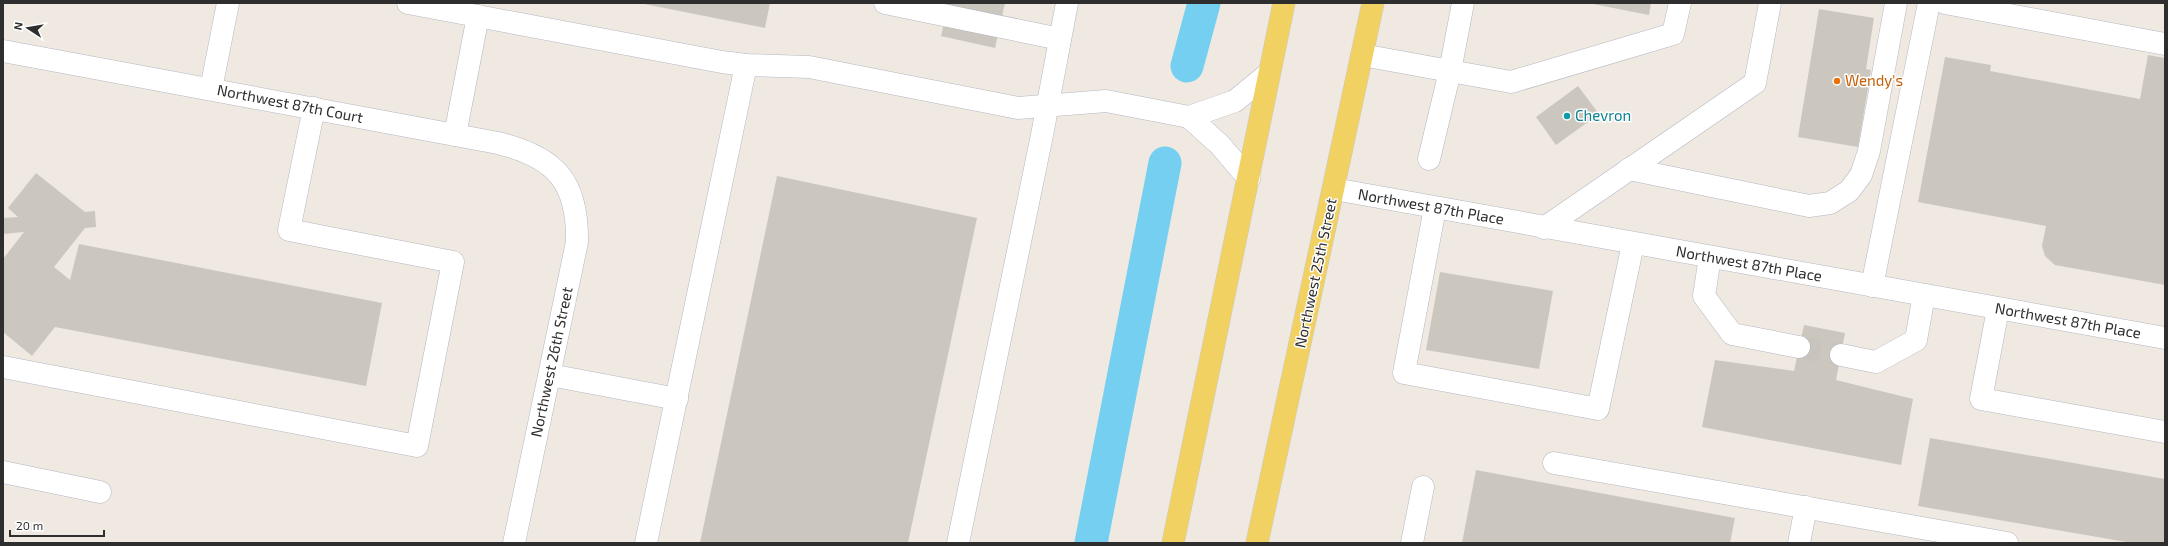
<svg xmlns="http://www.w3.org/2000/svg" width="2168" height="546" viewBox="0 0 2168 546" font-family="'Exo 2',sans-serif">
  <rect width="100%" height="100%" fill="#efe9e1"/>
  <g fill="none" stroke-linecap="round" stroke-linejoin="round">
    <!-- canal -->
    <g stroke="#75cff0" stroke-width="33">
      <path d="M1187 66 1204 3"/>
      <path d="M1091 543 1165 163"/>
    </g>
  </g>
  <!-- building -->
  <g fill="#cbc7bf">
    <path d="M639 3H770L765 28Z"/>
    <path d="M949 3H1005L995 48 941 36Z"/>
    <path d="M1588 3H1651L1649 15Z"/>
    <path d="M1819 9 1874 18 1866 69 1871 70 1858 147 1798 137Z"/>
    <path d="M2148 55 2165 58V285L2055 265 2045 256 2042 246 2046 226 1918 202 1945 57 1991 65 1990 71 2140 99Z"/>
    <path d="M1578 86 1599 114 1556 145 1536 117Z"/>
    <path d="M36 173 85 212 95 211 96 227 85 228 54 267 70 280 79 244 382 303 366 386 55 327 32 356 3 332V259L24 232 3 234V218L18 217 8 208Z"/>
    <path d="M777 176 977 218 908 543H700Z"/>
    <path d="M1440 272 1553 291 1539 369 1426 350Z"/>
    <path d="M1804 325 1845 333 1836 380 1913 399 1901 465 1702 427 1715 360 1794 371Z"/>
    <path d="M1930 438 2165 479V543H2132L1918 506Z"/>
    <path d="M1476 470 1735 518 1730 543H1462Z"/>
  </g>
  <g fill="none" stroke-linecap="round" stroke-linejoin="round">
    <!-- minor-tunnel -->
    <path stroke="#c8c4bd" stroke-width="22" stroke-dasharray="22 11" stroke-linecap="butt" d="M1799 347 1841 355"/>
    <defs>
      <g id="minor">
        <path d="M408 3 722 62 746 65 809 67 1018 108 1106 101 1189 117 1235 101 1268 74"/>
        <path d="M885 3 1060 39"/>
        <path d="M1945 3 2165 44"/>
        <path d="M3 51 498 143C556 157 578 182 577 242L514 543"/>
        <path d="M1362 55 1450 71 1463 3"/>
        <path d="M211 89 228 3"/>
        <path d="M1189 117 1220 145 1249 179"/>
        <path d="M455 135 478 16"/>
        <path d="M1429 159 1450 71 1511 82 1673 34 1680 3"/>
        <path d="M1629 169 1809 206 1830 203 1849 191 1861 175 1869 151 1896 3"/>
        <path d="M1334 189 2165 338"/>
        <path d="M1435 208 1404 373 1598 409 1633 244"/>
        <path d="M1544 228 1755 83 1770 3"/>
        <path d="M1710 257 1704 296 1732 334 1799 347"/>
        <path d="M1872 286 1929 3"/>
        <path d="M1998 309 1981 399 2165 432"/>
        <path d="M1841 355 1876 362 1916 340 1924 295"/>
        <path d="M3 367 417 446 453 262 289 230 314 108"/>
        <path d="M550 375 677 399"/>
        <path d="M1554 463 2007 543"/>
        <path d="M3 472 100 492"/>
        <path d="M646 543 746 65"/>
        <path d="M958 543 1042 135 1067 3"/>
        <path d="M1412 543 1423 487"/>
        <path d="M1799 543 1806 507"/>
      </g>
      <g id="major">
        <path d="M1173 543 1284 3"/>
        <path d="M1257 543 1373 3"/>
      </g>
    </defs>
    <!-- minor casing -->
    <use href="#minor" stroke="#b4b7c1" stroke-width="23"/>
    <!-- major casing -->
    <use href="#major" stroke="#c9c9c9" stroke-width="23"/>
    <!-- minor -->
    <use href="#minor" stroke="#fff" stroke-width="22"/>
    <!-- major -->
    <use href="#major" stroke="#f2d163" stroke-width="22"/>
  </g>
  <!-- markers -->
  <circle fill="#e8710a" stroke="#fff" stroke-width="1.5" cx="1837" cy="81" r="4"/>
  <circle fill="#0f9aa8" stroke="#fff" stroke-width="1.5" cx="1567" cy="116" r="4"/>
  <g text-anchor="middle" stroke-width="3" stroke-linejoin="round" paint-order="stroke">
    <!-- food labels -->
    <g font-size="15" fill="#c56008" stroke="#fff" text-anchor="start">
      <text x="1845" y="86">Wendy's</text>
    </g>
    <!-- street labels -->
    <g font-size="15" fill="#2e2e2e" stroke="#fff">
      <text transform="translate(290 104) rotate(11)" y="5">Northwest 87th Court</text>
      <text transform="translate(1431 207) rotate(10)" y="5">Northwest 87th Place</text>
      <text transform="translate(1749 264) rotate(10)" y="5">Northwest 87th Place</text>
      <text transform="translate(1316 273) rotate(-78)" y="5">Northwest 25th Street</text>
      <text transform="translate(2068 321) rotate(10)" y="5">Northwest 87th Place</text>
      <text transform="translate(552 362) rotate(-78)" y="5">Northwest 26th Street</text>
    </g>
    <!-- culture labels -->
    <g font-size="15" fill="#0d838f" stroke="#fff" text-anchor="start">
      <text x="1575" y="121">Chevron</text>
    </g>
  </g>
  <!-- border -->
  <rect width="2168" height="546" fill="none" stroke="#2e2e2e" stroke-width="8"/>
  <!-- north arrow -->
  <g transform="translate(28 28) rotate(282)" stroke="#ffffff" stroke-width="3" paint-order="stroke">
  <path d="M0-3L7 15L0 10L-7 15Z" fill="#2e2e2e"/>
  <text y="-6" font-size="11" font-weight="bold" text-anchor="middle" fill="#2e2e2e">N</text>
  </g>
  <!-- scale -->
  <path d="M10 530v6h94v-6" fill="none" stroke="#2e2e2e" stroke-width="2"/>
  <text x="16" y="530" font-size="12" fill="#2e2e2e" stroke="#ffffff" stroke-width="3" paint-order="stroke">20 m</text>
</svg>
